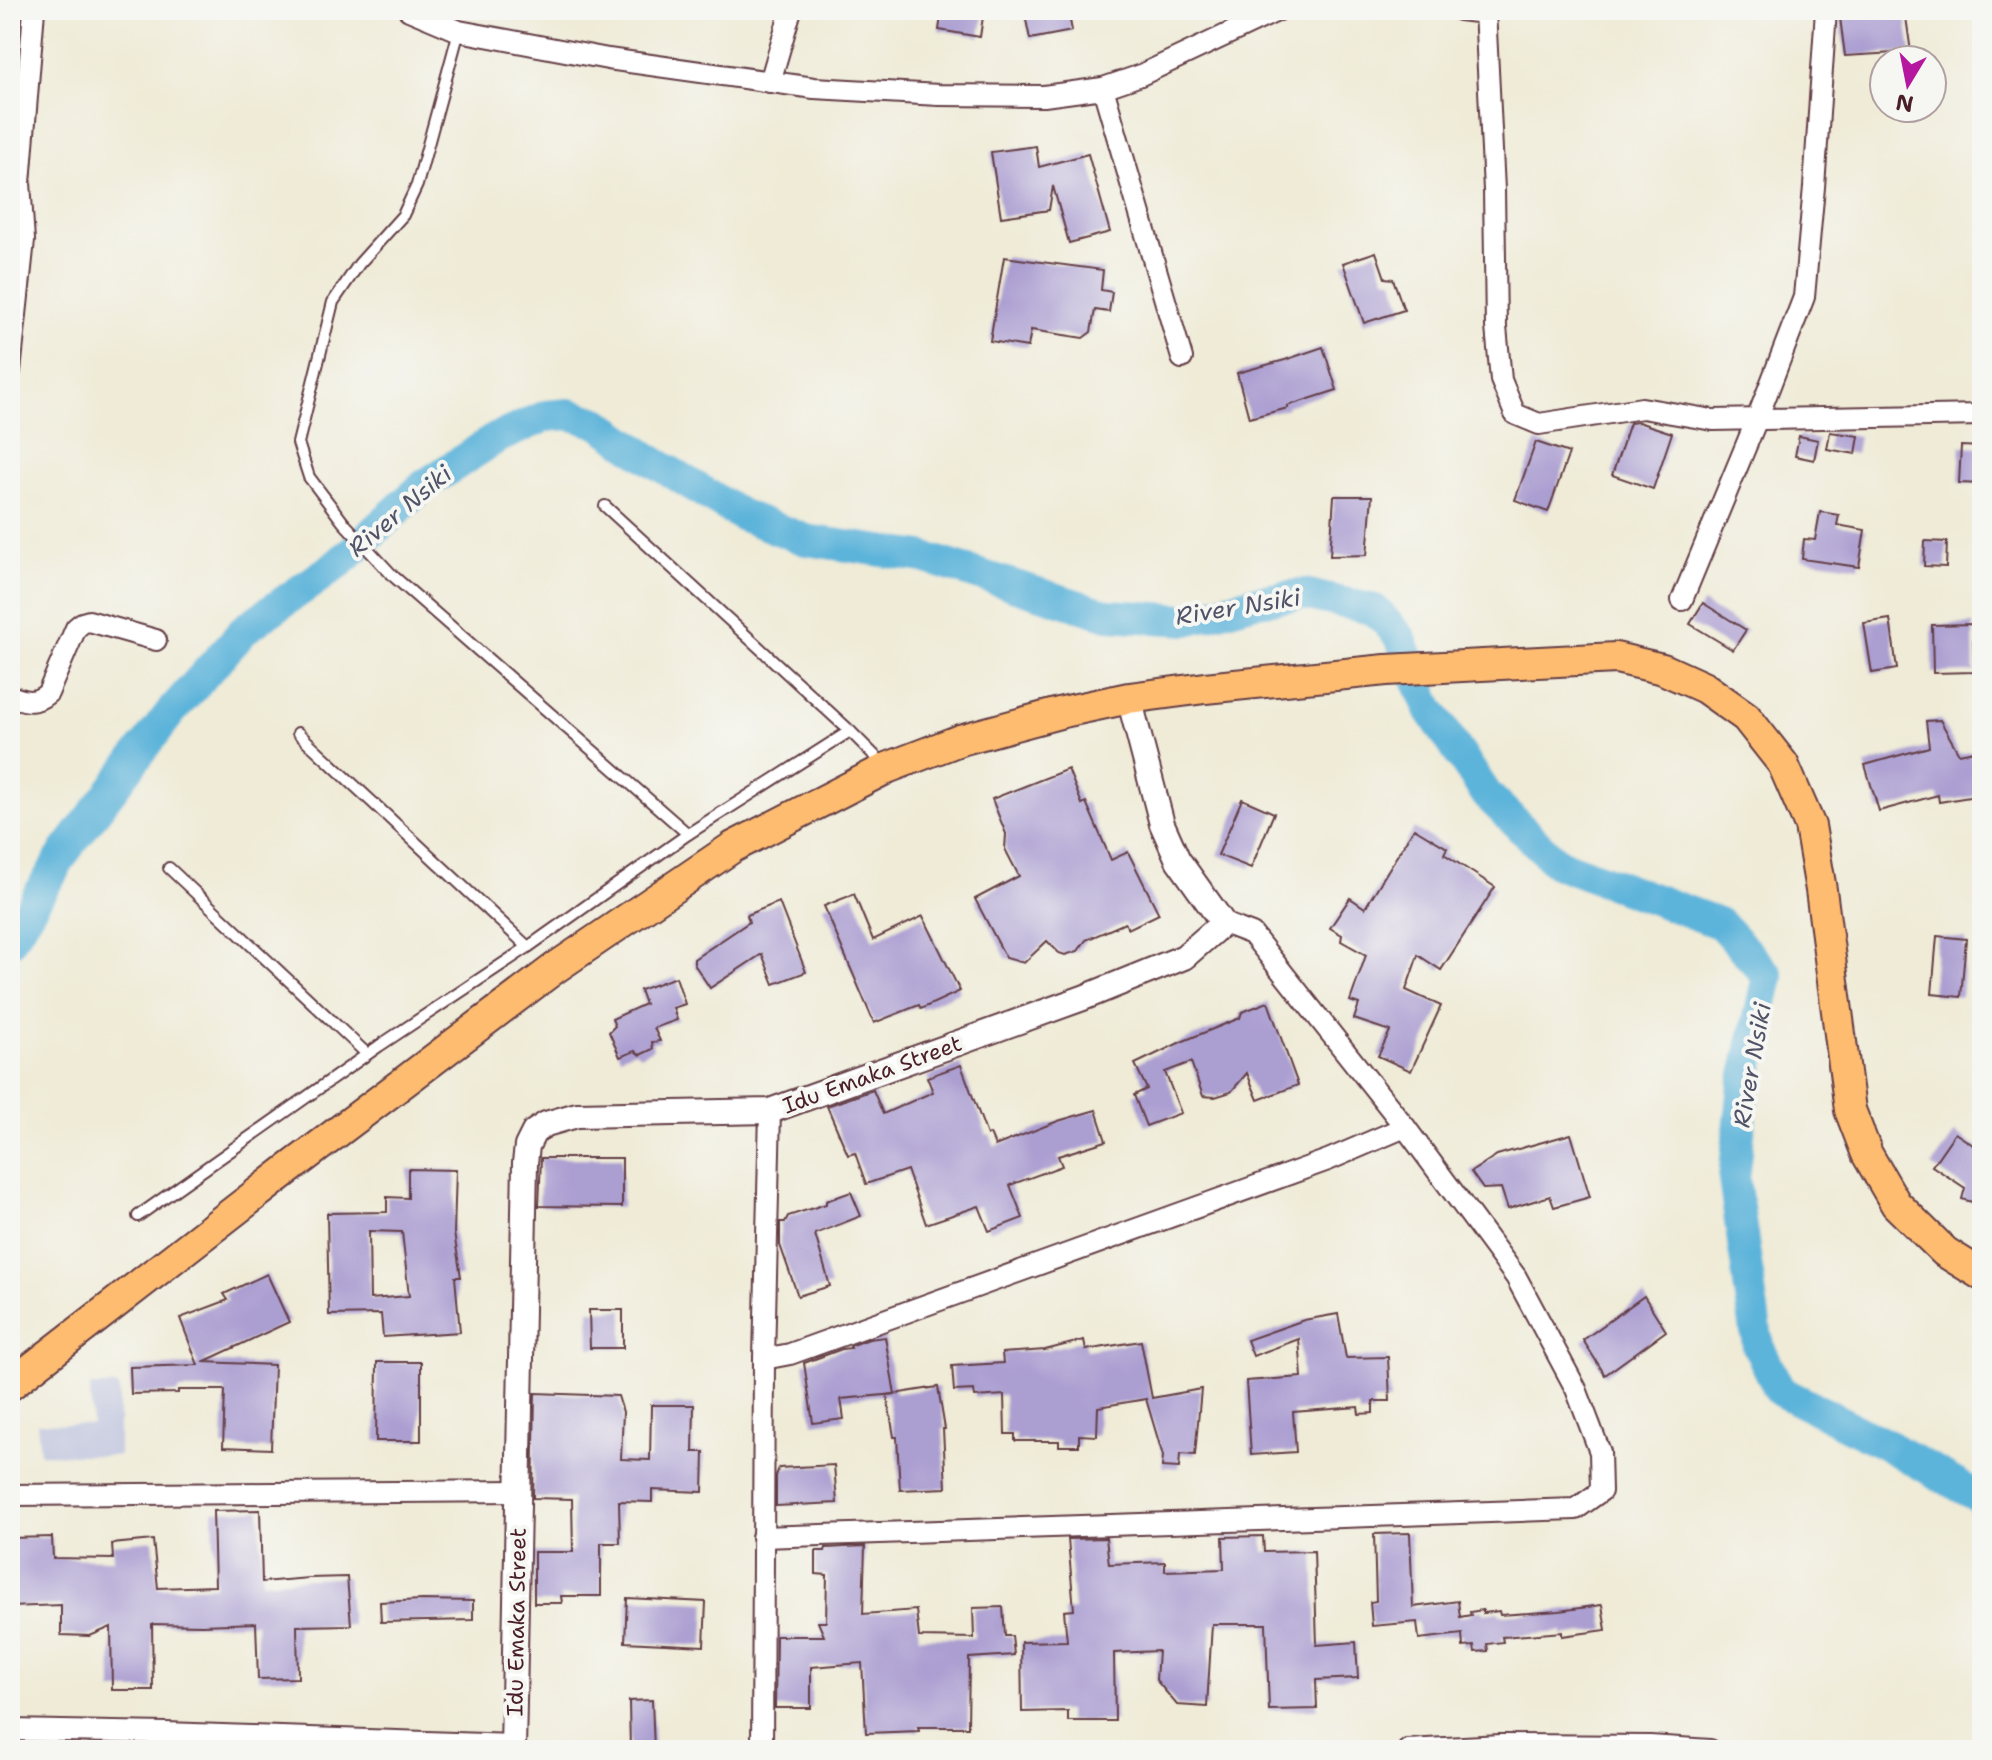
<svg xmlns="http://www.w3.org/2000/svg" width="1992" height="1760" viewBox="0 0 1992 1760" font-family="'Shantell Sans',sans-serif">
  <rect width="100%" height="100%" fill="#f6f6f2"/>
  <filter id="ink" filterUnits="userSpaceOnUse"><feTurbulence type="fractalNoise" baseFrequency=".0125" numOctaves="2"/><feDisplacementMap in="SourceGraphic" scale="16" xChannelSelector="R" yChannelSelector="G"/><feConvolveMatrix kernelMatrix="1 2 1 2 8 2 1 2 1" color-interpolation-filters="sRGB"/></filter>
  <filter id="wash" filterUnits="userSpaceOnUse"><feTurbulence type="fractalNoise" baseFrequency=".006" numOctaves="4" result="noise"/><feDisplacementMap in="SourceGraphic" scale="32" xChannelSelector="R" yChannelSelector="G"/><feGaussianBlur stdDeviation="1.8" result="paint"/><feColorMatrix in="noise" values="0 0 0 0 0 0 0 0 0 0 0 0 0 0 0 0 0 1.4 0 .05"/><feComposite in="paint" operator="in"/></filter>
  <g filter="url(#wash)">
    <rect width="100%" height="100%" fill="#efebd7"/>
    <!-- industrial -->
    <path fill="#bec3dd" d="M90 1386H119V1456L40 1454 37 1423 92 1425Z"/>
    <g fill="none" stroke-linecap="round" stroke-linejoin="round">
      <!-- river -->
      <path stroke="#5db4da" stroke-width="32" d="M10 941 66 850 171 712 246 628 338 564 423 486 495 439 546 416 569 414 598 423 651 460 741 515 806 540 923 557 1108 615 1187 620 1251 602 1304 594 1375 610 1400 637 1429 708 1487 795 1557 863 1721 924 1768 976 1744 1085 1734 1179 1758 1346 1780 1391 1885 1444 1982 1499"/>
    </g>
    <g id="blocks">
      <!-- building -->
      <g fill="#ab9ed1" fill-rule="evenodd">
        <path d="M942 10H984L980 37 939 30Z"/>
        <path d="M1024 10H1068L1072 31 1030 39Z"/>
        <path d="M1839 10H1905L1911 52 1845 56Z"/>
        <path d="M1036 146 1039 167 1088 154 1110 232 1069 243 1053 186 1049 210 1001 217 991 152Z"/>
        <path d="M1376 252 1385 278 1393 279 1404 310 1364 323 1343 263Z"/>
        <path d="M1004 257 1103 270 1101 290 1112 292 1109 312 1095 310 1091 332 1083 338 1031 330 1028 347 990 341Z"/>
        <path d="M1323 347 1337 390 1287 406 1288 408 1249 418 1237 373 1285 360Z"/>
        <path d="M1638 422 1672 433 1653 489 1612 475 1630 423Z"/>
        <path d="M1830 432 1859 436 1856 454 1827 449Z"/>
        <path d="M1799 436 1818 440 1814 460 1795 456Z"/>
        <path d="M1536 442 1569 453 1548 512 1515 500Z"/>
        <path d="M1961 446 1982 447V484L1959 483Z"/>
        <path d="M1334 496H1372L1367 555 1330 556Z"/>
        <path d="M1820 512 1839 515 1837 525 1865 530 1859 567 1802 559 1804 539 1815 540Z"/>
        <path d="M1925 541 1947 542 1946 567 1924 566Z"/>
        <path d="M1703 603 1746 630 1733 650 1690 624Z"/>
        <path d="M1890 619 1897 669 1872 673 1864 623Z"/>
        <path d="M1973 624 1974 672 1933 673 1932 625Z"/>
        <path d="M1940 720 1959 754 1980 750 1982 795 1939 802 1938 795 1879 811 1865 765 1929 747 1926 721Z"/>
        <path d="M1068 769 1082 804 1086 802 1111 860 1128 852 1159 914 1128 929 1125 923 1086 940 1078 951 1065 955 1059 953 1047 941 1024 963 1006 958 975 899 1019 876 1005 849 1006 834 992 799Z"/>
        <path d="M1242 799 1274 813 1251 868 1218 855Z"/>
        <path d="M1414 828 1447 848 1444 854 1495 887 1441 970 1418 955 1406 990 1441 1006 1411 1071 1378 1056 1390 1031 1354 1019 1359 1004 1350 1001 1366 955 1341 941 1342 935 1330 928 1350 898 1365 908Z"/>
        <path d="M854 894 873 940 923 916 960 991 921 1009 919 1005 874 1023 824 906Z"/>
        <path d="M779 902 806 972 774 984 762 954 710 988 694 964V959L749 922 747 915Z"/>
        <path d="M1937 936 1966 939 1961 997 1932 994Z"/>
        <path d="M676 977 685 1004 673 1008 677 1020 654 1028 660 1041 652 1042 653 1049 640 1055 635 1051 620 1057 609 1032 615 1026 612 1019 645 1004 640 990Z"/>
        <path d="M1268 1002 1298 1085 1258 1100 1247 1073 1231 1092 1215 1097 1203 1096 1191 1062 1165 1072 1181 1113 1146 1126 1134 1095 1147 1089 1135 1064 1181 1042 1240 1018 1242 1012Z"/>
        <path d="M961 1065 987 1135 990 1134 995 1146 1058 1121 1096 1110 1106 1141 1058 1156 1062 1166 1010 1185 1023 1218 989 1231 979 1206 926 1224 907 1170 866 1184 855 1153 848 1155 827 1106 873 1090 883 1114 933 1092 927 1077Z"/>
        <path d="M1955 1133 1982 1151V1205L1962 1199 1965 1188 1932 1166Z"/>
        <path d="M1571 1134 1590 1197 1554 1207 1550 1196 1508 1209 1501 1188 1483 1189 1471 1172 1497 1155Z"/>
        <path d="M541 1158H622V1207L539 1206Z"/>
        <path d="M408 1169 456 1170 454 1233 461 1277H455L460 1332 383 1337 381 1314 329 1315 327 1213 387 1212V1197L408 1198ZM369 1231 402 1232 409 1296 370 1299Z"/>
        <path d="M851 1192 861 1216 815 1234 830 1286 798 1296 780 1245V1222H785L788 1216 826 1204V1201Z"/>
        <path d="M267 1274 289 1322 203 1362 274 1365 271 1449 223 1447 225 1390H178V1393L131 1394 130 1367 198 1365 180 1318 228 1300 224 1294Z"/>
        <path d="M1644 1296 1666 1331 1605 1375 1583 1340Z"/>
        <path d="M589 1310H623V1348H590Z"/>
        <path d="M1338 1314 1346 1358 1388 1357 1390 1401H1373V1413L1359 1414 1358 1407 1293 1412 1296 1452 1251 1455 1246 1381 1302 1377 1299 1339 1253 1356 1247 1340 1304 1320Z"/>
        <path d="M885 1337 895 1394 841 1399 844 1419 813 1423 804 1363 842 1349 851 1348 850 1346 869 1339Z"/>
        <path d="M1084 1340 1086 1350 1141 1341 1152 1398 1201 1389 1195 1455 1180 1454 1179 1468 1162 1467 1163 1456 1146 1399 1098 1407 1097 1436 1079 1435V1446H1059V1441H1015V1434H1005L1004 1395 975 1397 974 1390 954 1391 952 1366 1003 1363 1002 1353 1045 1350Z"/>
        <path d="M377 1362H421V1441H376Z"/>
        <path d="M938 1387 945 1429H943L946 1488 900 1490 897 1437H894L887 1395Z"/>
        <path d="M535 1393 618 1396 623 1412 621 1459 650 1460 651 1405H694L693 1452H704L703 1492 652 1490V1502L619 1501 620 1543H601V1596H561L562 1603H534V1552H573L572 1499 533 1498Z"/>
        <path d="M834 1465 837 1503 776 1506V1476L779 1468Z"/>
        <path d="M260 1510 262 1582 309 1578 347 1577 351 1625 297 1626 298 1678 258 1679 256 1623 202 1625 152 1624 153 1690H112L111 1627 90 1636 61 1635V1605L10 1607V1538L52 1537 53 1558 113 1559 112 1544 153 1540 158 1588 215 1586 213 1511Z"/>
        <path d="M1410 1533 1413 1607 1458 1601 1460 1617 1471 1615 1470 1612 1483 1610V1613L1499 1611 1500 1615 1559 1611 1602 1605 1606 1630 1562 1636V1632L1502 1637 1503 1642 1487 1644 1488 1651 1475 1652 1474 1646 1463 1647 1462 1634 1419 1639 1417 1622 1372 1626 1370 1602 1376 1601 1374 1534Z"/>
        <path d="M1263 1536 1264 1552 1314 1551 1317 1645 1356 1642 1358 1678 1316 1680 1317 1709 1269 1710 1266 1624H1212L1207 1707 1177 1705 1156 1680 1158 1651 1114 1653 1115 1721H1068V1711L1022 1712 1021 1642 1067 1641 1064 1611 1074 1610 1068 1539 1106 1538 1109 1564 1165 1562V1571L1224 1569 1223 1537Z"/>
        <path d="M865 1546 863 1614 916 1610 919 1637 974 1638 973 1608 1003 1607 1005 1636H1012L1014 1655 969 1658 968 1727H918L919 1731 866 1733 862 1663 811 1667V1708H775L776 1636H824L818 1622H826L827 1575 816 1574V1551H825L826 1548Z"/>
        <path d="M627 1598 706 1602 704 1646 625 1642Z"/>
        <path d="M423 1600 473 1601V1620L381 1622 380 1602Z"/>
        <path d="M652 1700 654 1750H630L629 1701Z"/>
      </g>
    </g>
  </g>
  <g filter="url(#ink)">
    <use href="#blocks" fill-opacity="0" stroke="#633e45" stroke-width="2"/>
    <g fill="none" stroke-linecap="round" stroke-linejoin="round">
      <defs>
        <g id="service">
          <path d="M459 31 417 185 403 215 359 264 333 302 298 443 309 477 343 522 392 575 688 834"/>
          <path d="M605 506 850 731 886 767"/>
          <path d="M298 733 528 947"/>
          <path d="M169 868 367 1054"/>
          <path d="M138 1216 379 1046 528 947 688 834 850 731"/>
        </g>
        <g id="minor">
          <path d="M409 10 459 31 608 59 814 88 939 95 1044 96 1103 88 1141 75 1279 10"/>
          <path d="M1460 10 1485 13"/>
          <path d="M1485 10 1494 190 1496 327 1501 380 1515 414 1539 424 1642 408 1713 420 1982 415"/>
          <path d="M770 82 791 10"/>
          <path d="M1103 88 1182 358"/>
          <path d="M10 371 24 240 20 183 34 10"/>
          <path d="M1682 600 1757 419 1804 297 1814 187 1826 10"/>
          <path d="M10 696C26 701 34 705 48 693L76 628 82 623 89 621 156 640"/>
          <path d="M764 1359 790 1354 1328 1160 1405 1127 1252 934 1223 923"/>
          <path d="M10 1495 518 1491"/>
          <path d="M762 1537 1576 1509 1601 1491 1600 1452 1576 1389 1516 1277 1405 1127"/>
          <path d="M10 1730 166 1733 513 1745"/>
          <path d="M1501 1745 1650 1746 1710 1750"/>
          <path d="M762 1750 764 1359 770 1111"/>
          <path d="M1408 1750 1501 1745V1750"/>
        </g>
        <path id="tertiary" d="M513 1750 525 1163 527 1146 534 1132 546 1124 577 1115 770 1111 1083 998 1184 957 1223 923 1178 860 1162 824 1129 698"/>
        <path id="primary" d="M10 1385 286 1171 555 968 733 847 887 768 960 740 1063 712 1129 698 1205 688 1386 670 1616 658 1663 669 1705 688 1746 717 1783 764 1810 826 1821 890 1850 1110 1867 1154 1896 1204 1945 1252 1982 1275"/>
      </defs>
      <!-- service casing -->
      <use href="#service" stroke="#633e45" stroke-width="14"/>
      <!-- minor casing -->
      <use href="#minor" stroke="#633e45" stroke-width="24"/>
      <!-- tertiary casing -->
      <use href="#tertiary" stroke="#633e45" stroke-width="28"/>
      <!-- primary casing -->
      <use href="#primary" stroke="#633e45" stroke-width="34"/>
      <!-- service -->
      <use href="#service" stroke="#fff" stroke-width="10"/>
      <!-- minor -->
      <use href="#minor" stroke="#fff" stroke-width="20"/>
      <!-- tertiary -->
      <use href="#tertiary" stroke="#fff" stroke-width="24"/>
      <!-- primary -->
      <use href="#primary" stroke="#febc71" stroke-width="30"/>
    </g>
  </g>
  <g text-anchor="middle" stroke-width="8" stroke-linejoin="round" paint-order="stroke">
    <!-- street labels -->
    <g font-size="22" fill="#4a1f2b" stroke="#f6f6f2">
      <text transform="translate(872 1074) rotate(-20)" y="8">Idu Emaka Street</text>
      <text transform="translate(516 1622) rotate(-89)" y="8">Idu Emaka Street</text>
    </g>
    <!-- water labels -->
    <g font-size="24" font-style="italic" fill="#515368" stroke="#f6f6f2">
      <text transform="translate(400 511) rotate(-40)" y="8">River Nsiki</text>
      <text transform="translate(1238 607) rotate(-9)" y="8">River Nsiki</text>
      <text transform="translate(1752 1065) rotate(-80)" y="8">River Nsiki</text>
    </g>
  </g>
  <!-- margin -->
  <rect width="1992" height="1760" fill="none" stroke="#f6f6f2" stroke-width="40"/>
  <!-- north arrow -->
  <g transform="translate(1908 84) rotate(190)"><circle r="38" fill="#f6f6f2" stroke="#b1a0a2" stroke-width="2"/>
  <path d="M0-6L14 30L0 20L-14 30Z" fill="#b5179e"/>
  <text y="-12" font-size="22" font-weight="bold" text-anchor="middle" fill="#4a1f2b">N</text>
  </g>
</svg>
